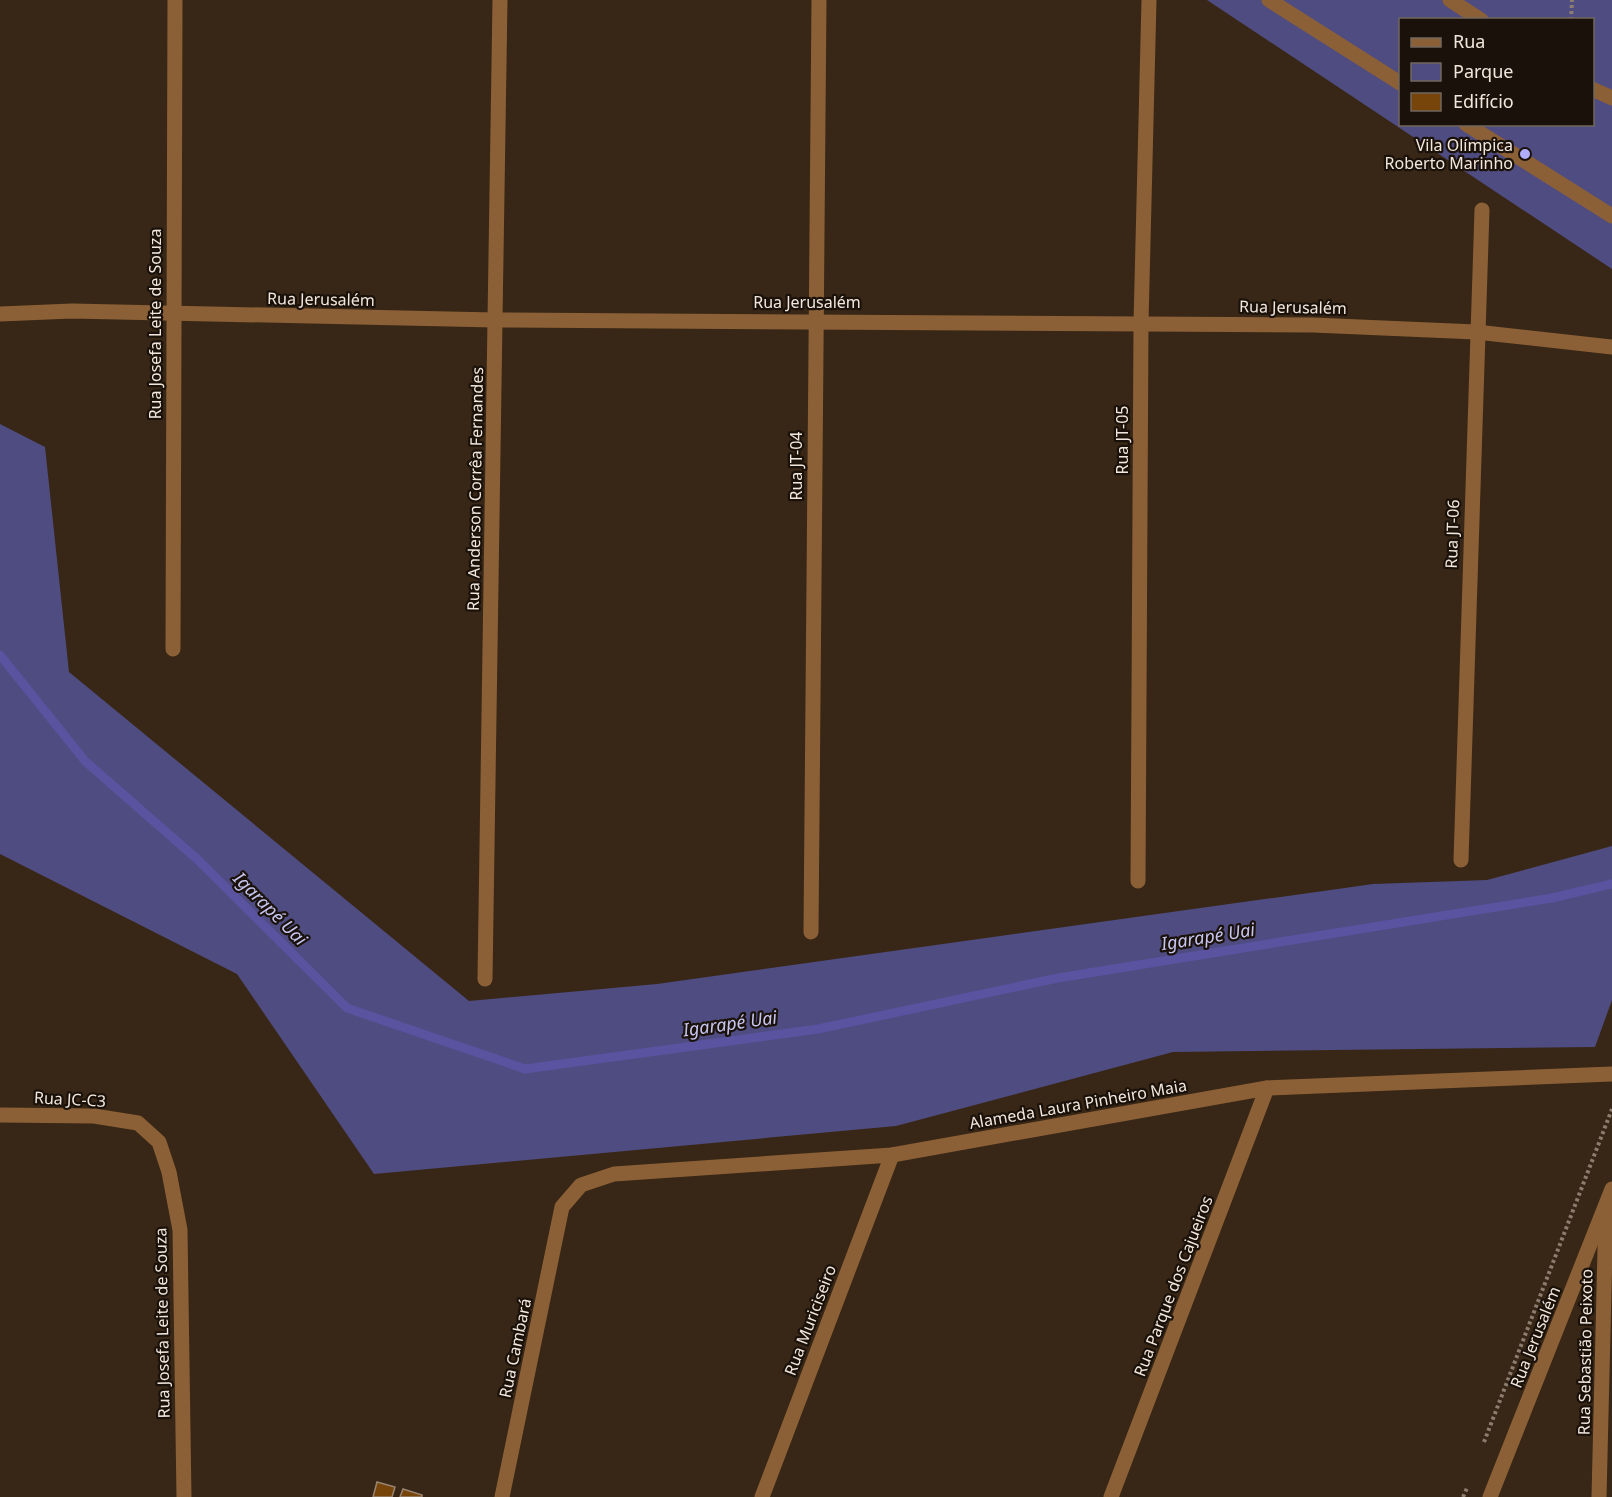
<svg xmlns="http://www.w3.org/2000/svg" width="1612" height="1497" viewBox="0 0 1612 1497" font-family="'Noto Sans',sans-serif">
  <rect width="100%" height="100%" fill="#382716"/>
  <!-- green -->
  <g fill="#4f4c81" fill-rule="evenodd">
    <path d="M1207 0H1612V269ZM1400 20H1592V124H1400Z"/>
    <path d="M0 424 45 447 69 672 469 1001 657 984 1373 884 1487 880 1612 846V1000L1595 1047 1173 1052 896 1126 374 1174 237 974 0 854Z"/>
  </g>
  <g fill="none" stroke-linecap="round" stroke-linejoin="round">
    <!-- stream -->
    <path stroke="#5a539f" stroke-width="9" d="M0 655 85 761 197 859 347 1008 525 1069 818 1029 1058 978 1552 898 1612 884"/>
  </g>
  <!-- building -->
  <g fill="#774509" stroke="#998471" stroke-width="1.5">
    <path d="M377 1482 395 1487 392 1497H373Z"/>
    <path d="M403 1489 422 1495V1497H400Z"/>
  </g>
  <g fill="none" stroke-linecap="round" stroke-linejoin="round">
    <!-- path -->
    <g stroke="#8c7d6f" stroke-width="4" stroke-dasharray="3 3" stroke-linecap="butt">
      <path d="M1571 20 1572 0"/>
      <path d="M1484 1442 1612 1109"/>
      <path d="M1463 1497 1467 1488"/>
    </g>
    <!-- service -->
    <g stroke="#8c6036" stroke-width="15">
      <path d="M1450 0 1481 20"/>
      <path d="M1592 89 1612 98"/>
    </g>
    <!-- pedestrian -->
    <g stroke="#8c6036" stroke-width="15">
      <path d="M1269 0 1400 83"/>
      <path d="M1466 124 1612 216"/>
    </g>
    <!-- minor -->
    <g stroke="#8c6036" stroke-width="15">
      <path d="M173 649 175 0"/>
      <path d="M1461 860 1482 210"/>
      <path d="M1138 881 1141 323 1149 0"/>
      <path d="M811 932 819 0"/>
      <path d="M485 979 495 320"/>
      <path d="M0 1115 94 1116 138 1123 159 1142 169 1172 180 1230 184 1497"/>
      <path d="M502 1497 562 1207 581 1185 614 1174 892 1155 1267 1088 1612 1074"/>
      <path d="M762 1497 892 1155"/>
      <path d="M1111 1497 1267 1088"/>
      <path d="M1599 1497 1606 1208"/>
    </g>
    <!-- tertiary -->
    <g stroke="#8c6036" stroke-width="15">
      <path d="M0 314 72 311 495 320 1313 325 1476 332 1612 347"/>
      <path d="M495 320 500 0"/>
      <path d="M1490 1497 1612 1189"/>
    </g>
  </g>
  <!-- markers -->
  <circle fill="#b0aefa" stroke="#1a120a" stroke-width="2" cx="1525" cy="154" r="6"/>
  <g text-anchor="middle" stroke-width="4.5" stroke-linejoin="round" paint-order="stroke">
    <!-- poi labels -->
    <g font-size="16" fill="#f3e7dd" stroke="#1a120a" text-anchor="end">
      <text x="1513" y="151">Vila Olímpica<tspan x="1513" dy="18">Roberto Marinho</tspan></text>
    </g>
    <!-- street labels -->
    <g font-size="16" fill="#f3e7dd" stroke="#1a120a">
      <text transform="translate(321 299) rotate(1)" y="6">Rua Jerusalém</text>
      <text x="807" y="308">Rua Jerusalém</text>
      <text transform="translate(1293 307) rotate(1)" y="6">Rua Jerusalém</text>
      <text transform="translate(155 324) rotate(-90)" y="6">Rua Josefa Leite de Souza</text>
      <text transform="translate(1122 440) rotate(-90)" y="6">Rua JT-05</text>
      <text transform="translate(796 466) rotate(-90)" y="6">Rua JT-04</text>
      <text transform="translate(475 489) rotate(-89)" y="6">Rua Anderson Corrêa Fernandes</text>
      <text transform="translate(1452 534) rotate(-88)" y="6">Rua JT-06</text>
      <text transform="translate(70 1099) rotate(3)" y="6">Rua JC-C3</text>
      <text transform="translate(1078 1104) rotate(-10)" y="6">Alameda Laura Pinheiro Maia</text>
      <text transform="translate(1173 1286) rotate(-69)" y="6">Rua Parque dos Cajueiros</text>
      <text transform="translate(810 1320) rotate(-69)" y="6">Rua Muriciseiro</text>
      <text transform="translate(162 1323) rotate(-91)" y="6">Rua Josefa Leite de Souza</text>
      <text transform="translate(1535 1337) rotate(-68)" y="6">Rua Jerusalém</text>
      <text transform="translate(515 1348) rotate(-78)" y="6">Rua Cambará</text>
      <text transform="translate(1585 1352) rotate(-89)" y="6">Rua Sebastião Peixoto</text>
    </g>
    <!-- water labels -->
    <g font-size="18" font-style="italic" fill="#c6c5f0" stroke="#1a120a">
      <text transform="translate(270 909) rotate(45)" y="6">Igarapé Uai</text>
      <text transform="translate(1208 937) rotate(-9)" y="6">Igarapé Uai</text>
      <text transform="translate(730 1024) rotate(-8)" y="6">Igarapé Uai</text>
    </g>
  </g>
  <!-- legend -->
  <rect x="1399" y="18" width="195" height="108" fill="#1a120a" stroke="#71675e" stroke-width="1.5"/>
  <rect x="1411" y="38" width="30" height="9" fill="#8c6036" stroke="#71675e" stroke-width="1.5"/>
  <text x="1453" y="48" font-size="18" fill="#f3e7dd">Rua</text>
  <rect x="1411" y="63" width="30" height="18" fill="#4f4c81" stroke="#71675e" stroke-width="1.5"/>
  <text x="1453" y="78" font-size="18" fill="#f3e7dd">Parque</text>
  <rect x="1411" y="93" width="30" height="18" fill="#774509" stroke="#71675e" stroke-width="1.5"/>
  <text x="1453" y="108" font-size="18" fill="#f3e7dd">Edifício</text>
</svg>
